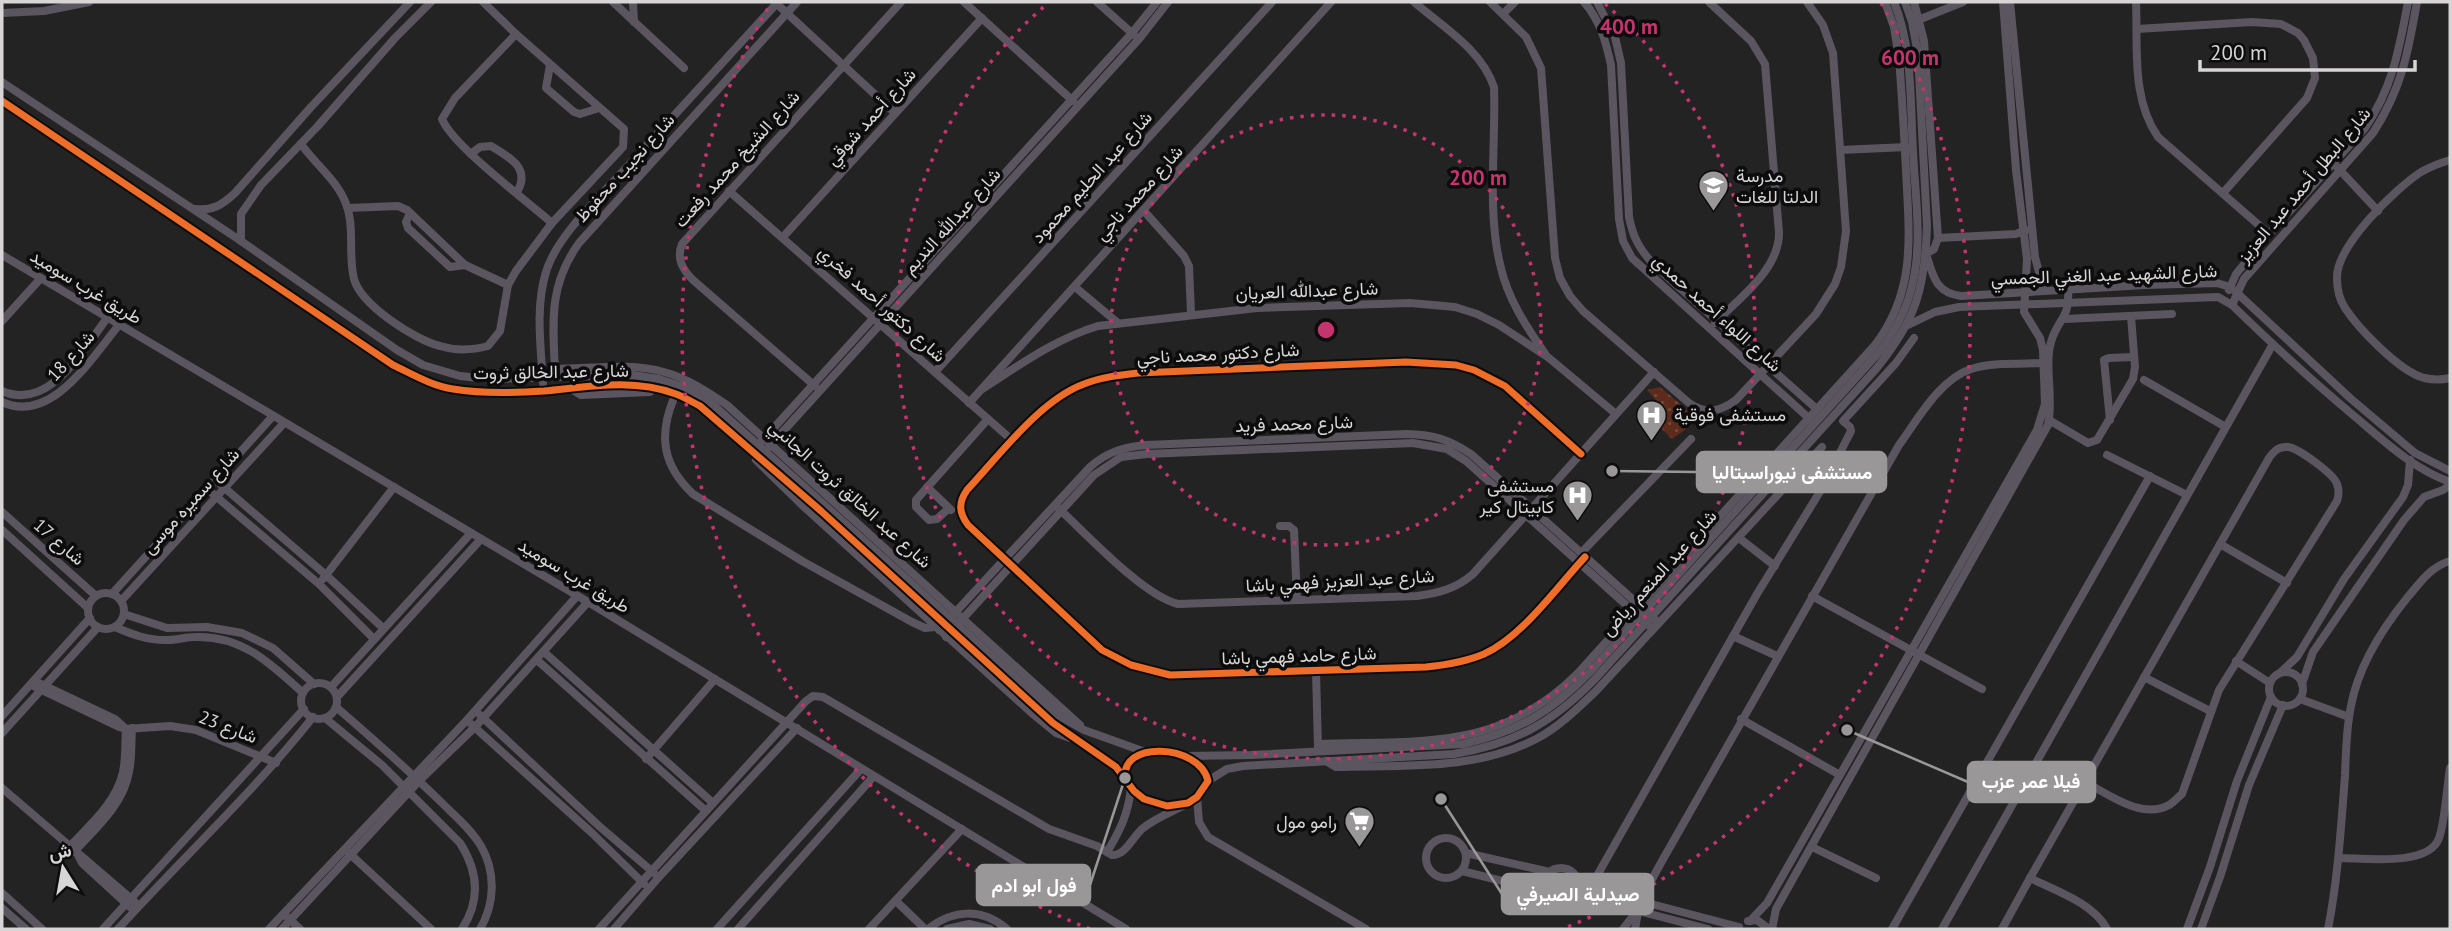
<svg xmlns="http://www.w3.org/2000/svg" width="2452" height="931" viewBox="0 0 2452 931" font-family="'PT Sans',Vazirmatn,sans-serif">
  <defs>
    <pattern id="grass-dots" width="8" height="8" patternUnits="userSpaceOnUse" patternTransform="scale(1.75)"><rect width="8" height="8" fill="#5d2b1b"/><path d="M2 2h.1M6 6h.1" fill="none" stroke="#74493b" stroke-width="1.8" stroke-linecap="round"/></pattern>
  </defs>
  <rect width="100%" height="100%" fill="#242324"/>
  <!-- grass -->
  <path fill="url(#grass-dots)" d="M1660 387 1699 420 1672 439 1645 412 1656 400 1647 390Z"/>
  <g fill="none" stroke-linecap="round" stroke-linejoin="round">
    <!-- minor -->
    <g stroke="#5b5560" stroke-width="8">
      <path d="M613 2 684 68"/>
      <path d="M633 2 634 22"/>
      <path d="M964 2 1073 101"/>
      <path d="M1097 2 1134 35"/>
      <path d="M1414 2C1443 27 1481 49 1494 87 1496 143 1487 211 1500 264 1507 298 1527 328 1546 355"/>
      <path d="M1490 2 1526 37 1541 68 1555 258 1560 278 1570 296 1583 311 1689 403C1707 415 1719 412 1736 400L1816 314 1835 284 1841 267 1846 231 1833 53 1823 25 1807 2"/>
      <path d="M1584 2C1600 20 1606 42 1611 65L1619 219 1623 241 1632 258 1812 421"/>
      <path d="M1597 2 1615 37 1621 63 1629 217C1633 238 1640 250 1655 266L1819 411"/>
      <path d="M1709 2 1751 41 1765 64 1779 233C1779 270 1740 297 1715 323"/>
      <path d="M1914 2 1924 41 1938 238 1934 249 1926 254C1933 275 1935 293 1961 296L2145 285 2217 283 2230 287 2236 292 2350 398 2415 453 2450 471"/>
      <path d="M2010 2 2035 257 2044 291"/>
      <path d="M2136 2C2138 47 2131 98 2158 137L2269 234"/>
      <path d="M777 4 895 113"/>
      <path d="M2 13 44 11 89 2"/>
      <path d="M1503 14 1515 2"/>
      <path d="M1918 20 1963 2"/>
      <path d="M2137 29 2252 22 2281 24 2298 33 2304 40 2313 58 2315 78 2307 98 2223 193"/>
      <path d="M516 34 455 98 442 119C453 146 527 201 552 223"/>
      <path d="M550 65 546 88 574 112 580 114 599 108"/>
      <path d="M2 82 241 241 397 350 423 365 460 376 488 379 633 375 659 379 684 387 709 401 1059 716 1084 730 1148 753"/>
      <path d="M2 101 393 365C412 374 432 386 453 389 482 394 514 393 544 391 588 387 632 378 676 394 684 397 692 402 700 406L821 511 1053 723 1116 767 1134 791 1144 799 1167 806 1188 803 1197 797 1208 781C1200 743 1117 740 1126 780"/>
      <path d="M301 144C315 164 338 181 346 204 355 227 348 255 354 279 361 305 415 340 440 346 456 351 473 350 488 346L500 331 508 285 516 271 552 223 623 147 624 129 516 34 483 2"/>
      <path d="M1840 150 1907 147"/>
      <path d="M472 153 480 147 491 146C510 157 531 169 517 192"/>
      <path d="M2450 160C2440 163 2430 167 2421 172 2395 189 2336 246 2337 278 2337 288 2339 299 2345 308 2359 329 2399 371 2424 378 2433 380 2442 380 2450 378"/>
      <path d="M2337 167 2378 211"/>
      <path d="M729 191 1013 441"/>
      <path d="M348 208 398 206 407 210 465 265 508 285"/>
      <path d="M195 209C213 211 222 205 235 193L311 107 410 2"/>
      <path d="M1144 211 1184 256 1189 266 1191 314"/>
      <path d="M410 213 406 222 408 228 450 267 465 265"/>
      <path d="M783 237 982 18"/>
      <path d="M1938 238 2016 234 2026 230"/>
      <path d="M241 241V214L261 185 317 127 395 38 431 2"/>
      <path d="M2 255 588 602 1126 929"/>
      <path d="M1075 287 1118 323"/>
      <path d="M2229 290 2236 274 2269 234 2365 128C2393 87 2399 49 2408 2"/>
      <path d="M2232 305 2244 279 2373 133C2402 88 2408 53 2417 2"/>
      <path d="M2064 319 2172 314"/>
      <path d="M2 321 41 278"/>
      <path d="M1906 326 1935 312 1959 307 2218 297 2232 305C2271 343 2311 380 2353 415 2384 441 2412 468 2450 482"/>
      <path d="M555 369C590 369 630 362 664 372 687 378 708 392 727 405L1080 725"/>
      <path d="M555 372C553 323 548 286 579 243L797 2"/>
      <path d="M935 372 1272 2"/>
      <path d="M2144 380 2224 426"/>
      <path d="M543 383C541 347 535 308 546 272 557 235 601 196 627 167 678 112 728 57 778 2"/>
      <path d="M815 386 693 280C683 270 676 259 682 244L901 2"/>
      <path d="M568 387 581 395 650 392"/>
      <path d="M982 389C1020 365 1055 339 1098 326L1257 308 1410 303 1455 307 1477 314 1499 325 1549 358 1616 414"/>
      <path d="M2 391C50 412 83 349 108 317"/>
      <path d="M674 398C658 436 663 466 693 494L802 561 912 622 925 628 935 627"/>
      <path d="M2 402C52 425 92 357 119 325"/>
      <path d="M969 403 1331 2"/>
      <path d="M2049 420 2088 443 2097 440 2133 379 2135 367 2131 316"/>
      <path d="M2110 420 2104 360 2109 358 2134 357"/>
      <path d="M761 442 1132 33 1157 2"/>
      <path d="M768 448 1139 39 1168 2"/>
      <path d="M1581 454 1505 386 1474 370 1456 365 1406 362 1138 373C1120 375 1102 377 1084 384 1040 400 999 456 967 490 958 503 959 513 968 525L1102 650 1131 665 1170 675 1426 667C1446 665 1465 662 1484 654 1523 636 1556 588 1585 557"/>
      <path d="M2107 455 2187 495"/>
      <path d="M756 460 802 505 1034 715 1056 733 1070 738"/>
      <path d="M220 484 326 575 383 628"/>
      <path d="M927 487 951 510"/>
      <path d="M212 493 319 584 373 638"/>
      <path d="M1057 507C1086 533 1142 595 1178 604L1417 596C1438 593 1456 589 1473 574L1654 372"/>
      <path d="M948 509 937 519 929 520 916 507V500L988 419"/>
      <path d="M2 512 96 596"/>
      <path d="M1280 526H1289L1294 530 1297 600"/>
      <path d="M2 530 88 608"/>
      <path d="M1739 538 1775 566"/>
      <path d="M2220 544 2287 583"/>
      <path d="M1581 553 1691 439"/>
      <path d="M323 579 394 487"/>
      <circle cx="106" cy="611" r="18"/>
      <path d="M112 594 272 417"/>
      <path d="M1812 596 1982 689"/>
      <path d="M121 601 284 423"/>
      <path d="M124 614 167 628 207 627 242 633 273 648 314 684"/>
      <path d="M115 627C131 634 149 641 168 640 177 640 186 637 195 637 242 635 271 664 303 693"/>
      <path d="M939 630 1090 467C1107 452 1123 447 1146 445L1406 434C1435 435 1448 439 1471 454L1659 623"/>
      <path d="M1733 636 1777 656"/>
      <path d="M946 637 1094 475 1121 457 1147 454 1413 443 1447 449 1466 461 1653 629"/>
      <path d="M544 652 713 803"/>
      <path d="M537 660 706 811"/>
      <path d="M2236 661 2270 683"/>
      <path d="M1316 671 1318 748"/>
      <path d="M2281 672 2297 657 2344 579 2403 497 2408 485 2410 460"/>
      <circle cx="2286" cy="689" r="17"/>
      <path d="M2144 677 2210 711"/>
      <path d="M35 681 115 719 126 729C125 743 126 758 123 772 116 803 90 825 69 847"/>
      <circle cx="319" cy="701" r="18"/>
      <path d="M2302 684 2313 652 2404 520 2424 497 2443 490 2450 485"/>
      <path d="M31 685 119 727 126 729 170 726 196 730 276 763"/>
      <path d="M331 687 471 533"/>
      <path d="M337 697 481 539"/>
      <path d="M2300 699 2349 717"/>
      <path d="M336 707C372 738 407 769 441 802 455 816 471 829 481 846 496 872 495 904 480 929"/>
      <path d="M480 715 599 826 654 873"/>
      <path d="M2 716 90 618"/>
      <path d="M325 718 382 765 460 843C478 871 481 900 462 929"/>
      <path d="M1741 719 1840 775"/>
      <path d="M471 724 592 833 644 884"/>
      <path d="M2 733 98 627"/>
      <path d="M1318 744C1422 740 1500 752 1579 672L1875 345C1917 290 1909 235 1906 170 1904 133 1902 95 1899 58L1894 27 1885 2"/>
      <path d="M1187 756 1251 755 1463 744C1517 732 1550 713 1589 673L1882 349C1896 329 1907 309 1912 286 1923 243 1915 195 1913 151 1910 101 1913 49 1894 2"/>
      <path d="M646 759 715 679"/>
      <path d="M1326 761 1336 767C1404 765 1476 771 1538 738 1560 726 1578 708 1596 691L1822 447"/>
      <path d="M1208 781 1227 769 1243 766 1454 754C1514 744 1552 723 1594 680L1876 369C1916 320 1925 289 1927 226L1918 54 1912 22 1905 2"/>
      <path d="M2 788 135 902"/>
      <path d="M1197 797 1199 822 1208 837 1366 929"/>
      <circle cx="1446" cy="858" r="20"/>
      <path d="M1812 847 1876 878"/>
      <path d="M74 852C96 828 123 805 129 772 132 758 131 743 132 728"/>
      <path d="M1107 852C1120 831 1129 812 1131 787"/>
      <path d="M349 853 431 929"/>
      <path d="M1466 853 1550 872"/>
      <path d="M78 855 82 863 130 907"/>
      <path d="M2339 858C2364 858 2429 867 2439 838 2445 822 2447 786 2450 768"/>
      <circle cx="1561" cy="886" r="18"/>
      <path d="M1462 871 1543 891"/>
      <path d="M2030 878C2056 891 2093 903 2107 929"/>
      <path d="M1579 885 1739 927"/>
      <path d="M1590 888 1757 594 1821 490 1851 431 1850 427 1843 421 1896 363 1914 338"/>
      <path d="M2 893 42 929"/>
      <path d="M1577 895 1708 929"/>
      <path d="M896 901 925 929"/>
      <path d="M2 908 26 929"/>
      <path d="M287 917 300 929"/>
      <path d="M1748 921 1757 920 1769 929"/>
      <path d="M1750 921 1767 903 2037 430 2045 404 2043 350 2040 338 2024 312 2027 259 2016 170 2003 2"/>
      <path d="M103 929 304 709"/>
      <path d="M118 929C182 858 253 793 313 717"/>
      <path d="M269 929 467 720 577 596"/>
      <path d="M282 929 419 781 475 727 588 602"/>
      <path d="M599 929 806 701 813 696 823 697 1049 829 1097 846 1112 855C1126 855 1132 838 1142 829 1154 819 1169 813 1183 806"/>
      <path d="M614 929 659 877 797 728"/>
      <path d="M717 929 861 769"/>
      <path d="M738 929 873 777"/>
      <path d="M869 929 962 829"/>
      <path d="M928 929C953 909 982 908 1007 929"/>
      <path d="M947 929 969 924 990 929"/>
      <path d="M1623 929 1637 911"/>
      <path d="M1635 929 1640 901 1662 861 1899 445C1918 419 1940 379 1971 369 1993 362 2021 364 2044 363"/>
      <path d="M1772 929 1776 909 2048 425C2054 399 2044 365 2051 342 2058 318 2070 319 2068 290"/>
      <path d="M1892 929 2150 476"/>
      <path d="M1942 929 2273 344"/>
      <path d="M2002 929 2030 878 2269 458C2274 451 2279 446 2288 447 2298 448 2334 474 2337 484 2339 489 2339 495 2337 501L2219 690 2182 794C2178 797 2174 802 2169 805 2142 820 2108 794 2085 782"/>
      <path d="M2187 929 2210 867 2237 781 2271 697"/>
      <path d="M2201 929 2220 877 2249 785 2283 705"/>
      <path d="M2328 929C2338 878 2341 827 2345 776 2346 753 2346 729 2351 706 2358 667 2382 629 2407 598 2420 583 2430 567 2450 561"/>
    </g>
    <defs>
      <g id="cycleway">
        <path d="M2 101 393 365C412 374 432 386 453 389 482 394 514 393 544 391 588 387 632 378 676 394 684 397 692 402 700 406L821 511 1053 723 1116 767 1134 791 1144 799 1167 806 1188 803 1197 797 1208 781C1200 743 1117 740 1126 780"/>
        <path d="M1581 454 1505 386 1474 370 1456 365 1406 362 1138 373C1120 375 1102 377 1084 384 1040 400 999 456 967 490 958 503 959 513 968 525L1102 650 1131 665 1170 675 1426 667C1446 665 1465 662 1484 654 1523 636 1556 588 1585 557"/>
      </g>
    </defs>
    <!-- cycleway casing -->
    <use href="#cycleway" stroke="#0d0c0d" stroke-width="11"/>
    <!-- cycleway -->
    <use href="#cycleway" stroke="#ee6e29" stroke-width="7"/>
  </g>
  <!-- distance rings -->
  <g fill="none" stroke="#c5346e" stroke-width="3.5" stroke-dasharray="3.5 7">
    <circle cx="1326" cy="330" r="215"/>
    <path d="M1605 4A429 429 0 1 1 1047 4"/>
    <path d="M1090 929A644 644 0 0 1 771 3M1881 3A644 644 0 0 1 1562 929"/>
  </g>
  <!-- icons -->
  <defs>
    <symbol id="school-pin" viewBox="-11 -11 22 30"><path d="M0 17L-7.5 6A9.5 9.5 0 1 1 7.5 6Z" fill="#999798" stroke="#0d0c0d"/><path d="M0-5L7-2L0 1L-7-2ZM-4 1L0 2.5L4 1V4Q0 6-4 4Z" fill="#fff"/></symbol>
    <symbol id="hospital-pin" viewBox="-11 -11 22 30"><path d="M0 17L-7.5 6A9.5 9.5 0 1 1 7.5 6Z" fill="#999798" stroke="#0d0c0d"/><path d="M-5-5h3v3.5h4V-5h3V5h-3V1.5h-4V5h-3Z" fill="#fff"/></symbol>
    <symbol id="supermarket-pin" viewBox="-11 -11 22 30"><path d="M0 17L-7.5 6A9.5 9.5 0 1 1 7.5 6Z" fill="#999798" stroke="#0d0c0d"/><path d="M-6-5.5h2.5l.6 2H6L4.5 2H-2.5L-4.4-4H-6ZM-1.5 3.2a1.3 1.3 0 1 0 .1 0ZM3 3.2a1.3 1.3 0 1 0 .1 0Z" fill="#fff"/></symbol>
  </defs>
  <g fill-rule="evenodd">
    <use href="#school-pin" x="1696" y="168" width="35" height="47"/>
    <use href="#hospital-pin" x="1634" y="398" width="35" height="47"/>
    <use href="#hospital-pin" x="1560" y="478" width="35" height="47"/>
    <use href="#supermarket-pin" x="1342" y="804" width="35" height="47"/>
  </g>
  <g text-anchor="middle" stroke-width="7" stroke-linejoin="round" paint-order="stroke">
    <!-- street labels -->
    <g font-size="18" fill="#d8d5d7" stroke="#0d0c0d">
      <text transform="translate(871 117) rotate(-48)" y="6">شارع أحمد شوقي</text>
      <text transform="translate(737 159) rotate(-48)" y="6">شارع الشيخ محمد رفعت</text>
      <text transform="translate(625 168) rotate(-48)" y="6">شارع نجيب محفوظ</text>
      <text transform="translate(1092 177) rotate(-48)" y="6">شارع عبد الحليم محمود</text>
      <text transform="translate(2304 185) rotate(-50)" y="6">شارع البطل أحمد عبد العزيز</text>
      <text transform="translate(1139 193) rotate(-48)" y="6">شارع محمد ناجي</text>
      <text transform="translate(952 221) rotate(-48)" y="6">شارع عبدالله النديم</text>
      <text transform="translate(2104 275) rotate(-2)" y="6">شارع الشهيد عبد الغني الجمسي</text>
      <text transform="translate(86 287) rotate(31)" y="6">طريق غرب سوميد</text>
      <text transform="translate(1307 291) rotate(-2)" y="6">شارع عبدالله العريان</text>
      <text transform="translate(882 304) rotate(42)" y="6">شارع دكتور أحمد فخري</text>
      <text transform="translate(1717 313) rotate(42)" y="6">شارع اللواء أحمد حمدي</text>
      <text transform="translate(1218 354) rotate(-3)" y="6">شارع دكتور محمد ناجي</text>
      <text transform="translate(71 356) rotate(-48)" y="6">شارع 18</text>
      <text transform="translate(551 372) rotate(-1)" y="6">شارع عبد الخالق ثروت</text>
      <text transform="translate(1294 424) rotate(-2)" y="6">شارع محمد فريد</text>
      <text transform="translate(850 494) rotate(42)" y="6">شارع عبد الخالق ثروت الجانبي</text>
      <text transform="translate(191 501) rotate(-48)" y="6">شارع سميره موسى</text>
      <text transform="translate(59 542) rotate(41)" y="6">شارع 17</text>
      <text transform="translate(1659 573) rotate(-48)" y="6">شارع عبد المنعم رياض</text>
      <text transform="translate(574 576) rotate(31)" y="6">طريق غرب سوميد</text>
      <text transform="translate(1340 581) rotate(-3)" y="6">شارع عبد العزيز فهمي باشا</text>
      <text transform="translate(1299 656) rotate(-2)" y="6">شارع حامد فهمي باشا</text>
      <text transform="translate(228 727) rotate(21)" y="6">شارع 23</text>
    </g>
    <!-- poi labels -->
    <g font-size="18" fill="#d8d5d7" stroke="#0d0c0d" text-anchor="start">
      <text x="1736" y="182">مدرسة<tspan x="1736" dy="21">الدلتا للغات</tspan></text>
      <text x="1674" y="421">مستشفى فوقية</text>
      <text x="1554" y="492" text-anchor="end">مستشفى<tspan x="1554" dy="21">كابيتال كير</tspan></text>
      <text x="1337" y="828" text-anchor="end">رامو مول</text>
    </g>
  </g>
  <circle cx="1326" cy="330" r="10" fill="#c5346e" stroke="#0d0c0d" stroke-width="3.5"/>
  <g font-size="21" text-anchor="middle" font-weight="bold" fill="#c5346e" stroke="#0d0c0d" stroke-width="7" stroke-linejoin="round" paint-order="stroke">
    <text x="1629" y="34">400 m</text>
    <text x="1910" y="65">600 m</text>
    <text x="1478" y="185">200 m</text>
  </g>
  <!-- callouts -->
  <path fill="none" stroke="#999798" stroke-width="2.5" d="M1612 471L1697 472M1847 730L1968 782M1125 778L1090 885M1441 799L1502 894"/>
  <g fill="#999798" stroke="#0d0c0d" stroke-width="2.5">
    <circle cx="1612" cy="471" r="7"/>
    <circle cx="1847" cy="730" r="7"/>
    <circle cx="1125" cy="778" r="7"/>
    <circle cx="1441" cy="799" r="7"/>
  </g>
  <g fill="#999798" stroke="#999798" stroke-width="2.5">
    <rect x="1697" y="452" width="189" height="40" rx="7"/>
    <rect x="1968" y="762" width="127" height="40" rx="7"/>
    <rect x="977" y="865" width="113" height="40" rx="7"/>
    <rect x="1502" y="874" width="151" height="40" rx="7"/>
  </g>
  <g font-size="19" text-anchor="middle" font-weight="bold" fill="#fff">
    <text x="1792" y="479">مستشفى نيوراسبتاليا</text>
    <text x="2031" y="788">فيلا عمر عزب</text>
    <text x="1034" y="892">فول ابو ادم</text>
    <text x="1578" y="901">صيدلية الصيرفي</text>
  </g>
  <!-- border -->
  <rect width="2452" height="931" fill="none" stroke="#d8d5d7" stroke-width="7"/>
  <!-- north arrow -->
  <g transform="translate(63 868) rotate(349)" stroke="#0d0c0d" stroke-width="5" paint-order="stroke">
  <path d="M0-5L12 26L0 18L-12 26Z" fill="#d8d5d7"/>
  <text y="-10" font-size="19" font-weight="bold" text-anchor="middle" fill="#d8d5d7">ش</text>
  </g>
  <!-- scale -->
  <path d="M2200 60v10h215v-10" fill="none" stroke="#d8d5d7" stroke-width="3.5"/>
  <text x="2210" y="60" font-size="21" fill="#d8d5d7" stroke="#0d0c0d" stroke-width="5" paint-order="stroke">200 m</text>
</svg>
